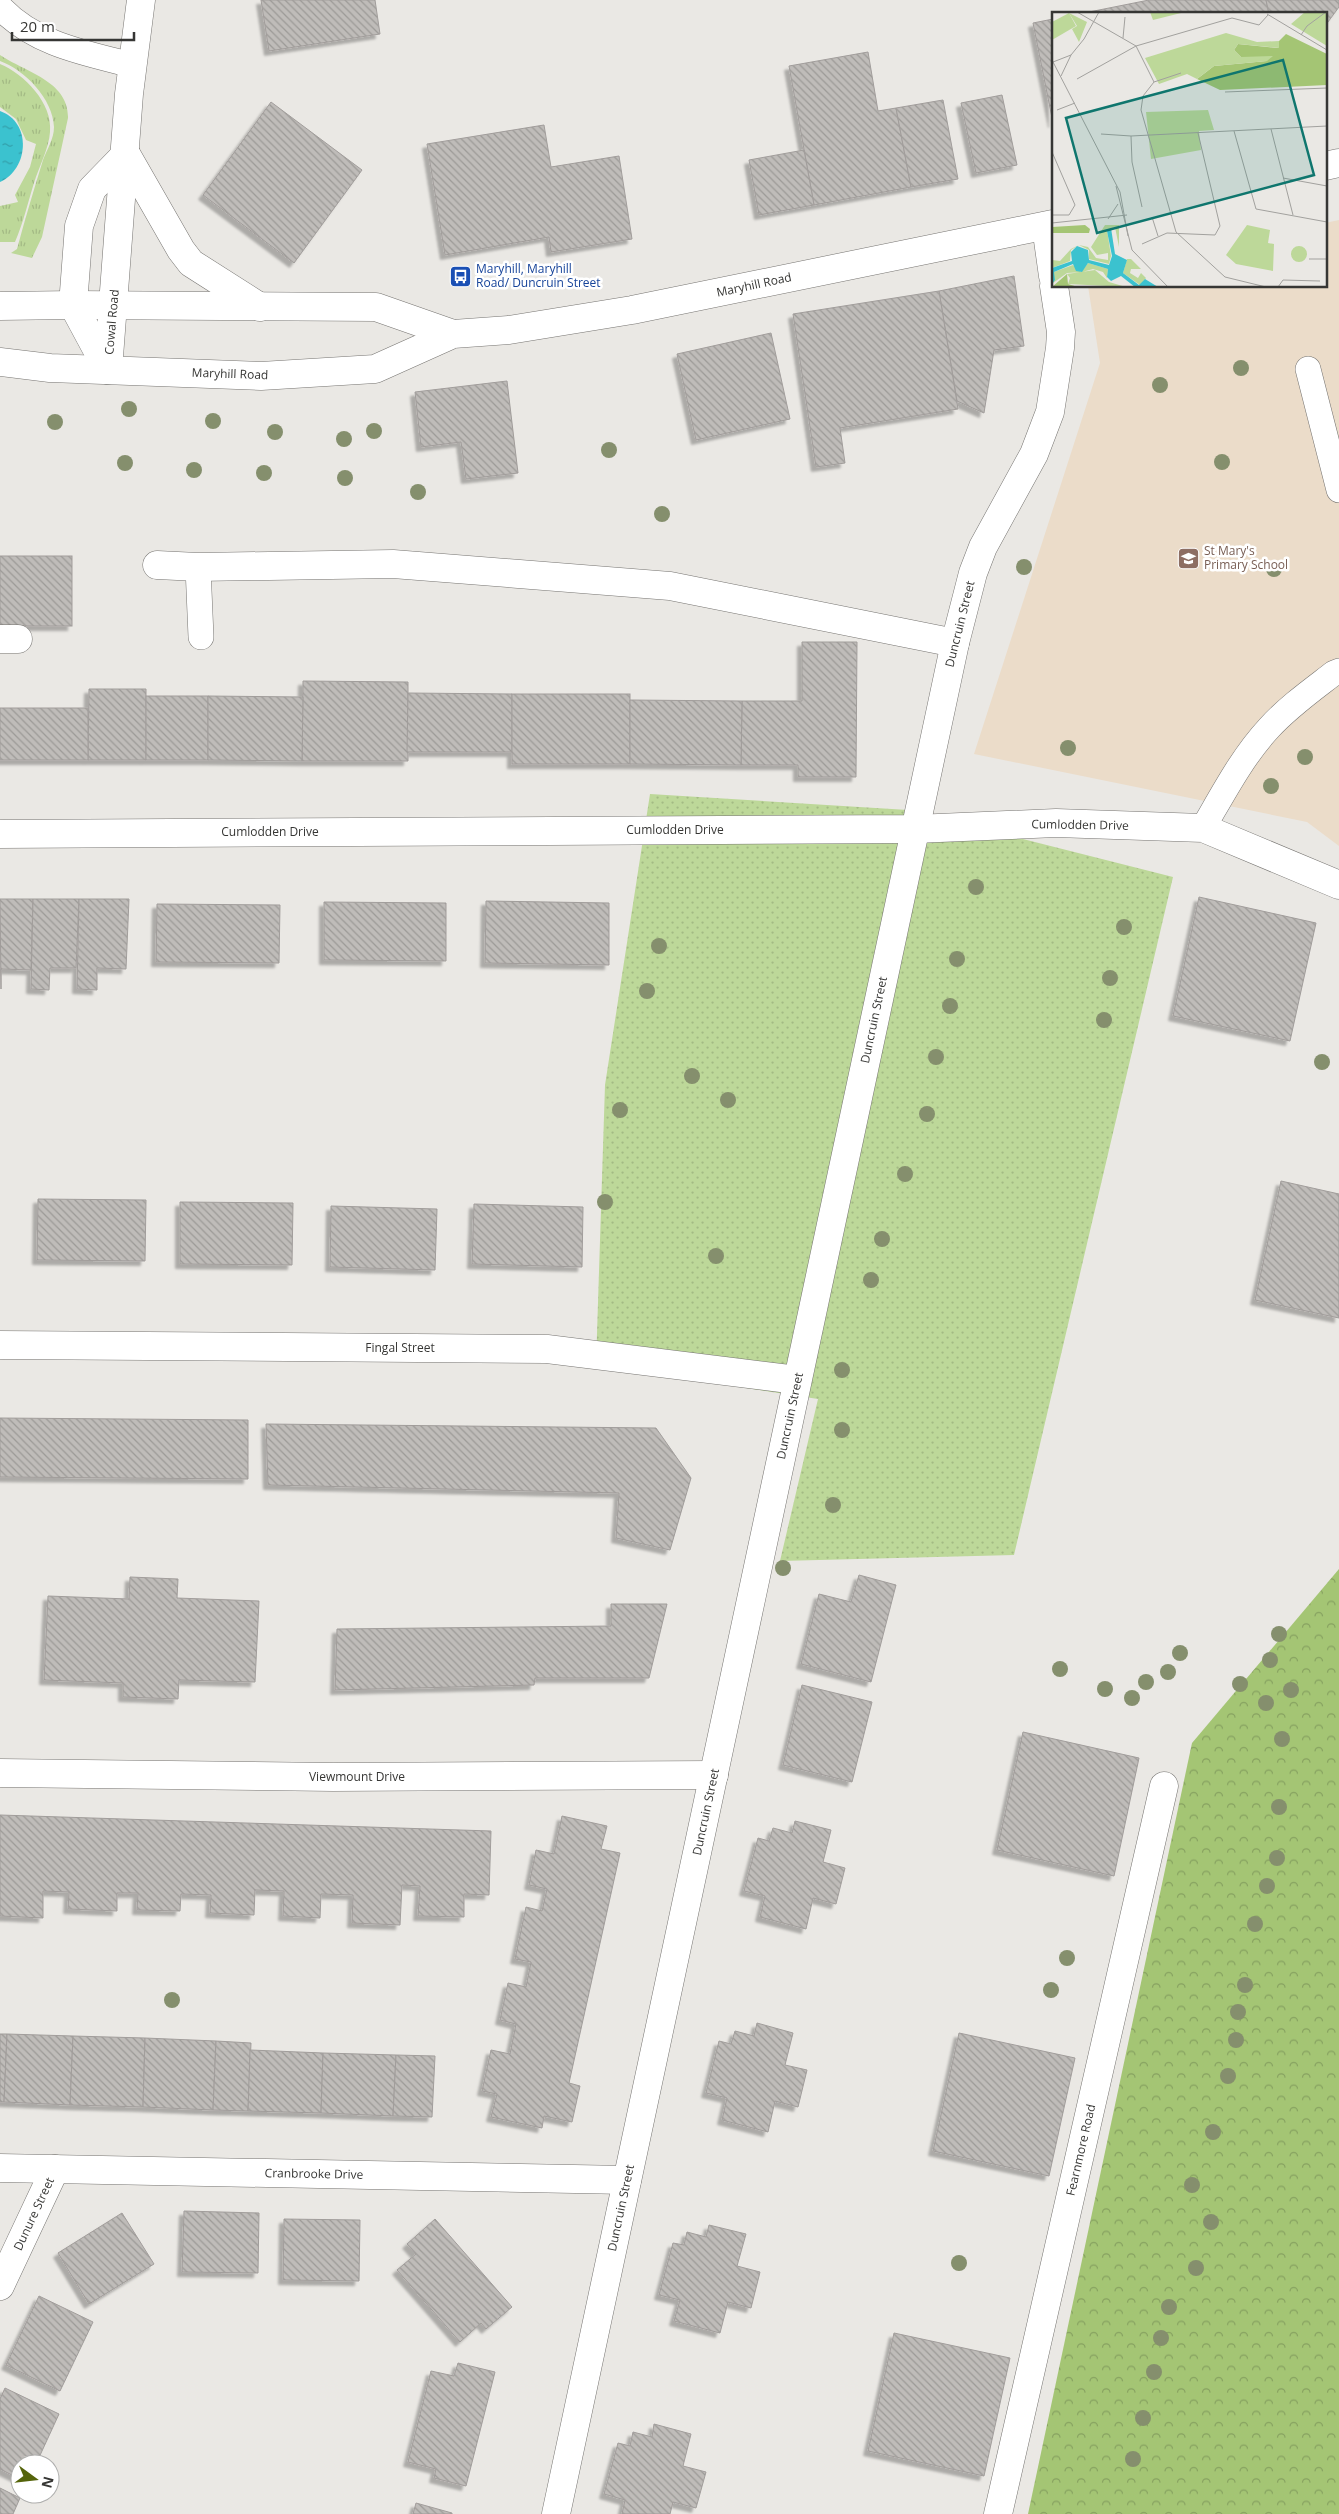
<svg xmlns="http://www.w3.org/2000/svg" width="1339" height="2514" viewBox="0 0 1339 2514" font-family="'Open Sans',sans-serif">
  <defs>
    <pattern id="grass-tufts" width="24" height="20" patternUnits="userSpaceOnUse" patternTransform="scale(1.25)"><rect width="24" height="20" fill="#bdd899"/><path d="M3 7l-1-3M5 7V3M7 7l1-3M15 17l-1-3M17 17v-4M19 17l1-3" fill="none" stroke="#a3ba84"/></pattern>
    <pattern id="forest-crowns" width="20" height="18" patternUnits="userSpaceOnUse" patternTransform="scale(1.25)"><rect width="20" height="18" fill="#a4c574"/><path d="M2 6a3 3 0 1 1 6 0M12 15a3 3 0 1 1 6 0" fill="none" stroke="#86a160"/></pattern>
    <pattern id="park-dots" width="8" height="8" patternUnits="userSpaceOnUse" patternTransform="scale(1.25)"><rect width="8" height="8" fill="#bdd899"/><path d="M2 2h.1M6 6h.1" fill="none" stroke="#a3ba84" stroke-width="1.8" stroke-linecap="round"/></pattern>
    <pattern id="water-ripples" width="26" height="14" patternUnits="userSpaceOnUse" patternTransform="scale(1.25)"><rect width="26" height="14" fill="#3bc2cf"/><path d="M2 4q2-2 4 0t4 0M15 11q2-2 4 0t4 0" fill="none" stroke="#329ea9"/></pattern>
    <pattern id="building-back-hatch" width="6" height="6" patternUnits="userSpaceOnUse" patternTransform="scale(1.25)"><rect width="6" height="6" fill="#bfbcb9"/><path d="M-1 5l2 2M0 0l6 6M5-1l2 2" fill="none" stroke="#9c9a97"/></pattern>
    <filter id="shadow"><feDropShadow dx="-4.5" dy="4.5" stdDeviation="1" flood-color="#0004"/></filter>
  </defs>
  <rect width="100%" height="100%" fill="#eae8e4"/>
  <!-- education -->
  <path fill="#ebdcc9" d="M1339 220V846L1307 822 974 754 1100 363 1088 286H1325V223Z"/>
  <!-- grass -->
  <g fill="url(#grass-tufts)">
    <path d="M0 55C25 72 69 81 68 118L42 237 32 258 11 253 17 249C25 219 34 189 43 160 47 149 54 139 54 127 53 99 25 70 0 61Z"/>
    <path d="M0 64C24 74 53 103 50 132 49 148 39 167 34 183 28 202 23 224 15 242H0V206L18 202 15 195 30 167 36 144 26 140 16 119 0 107Z"/>
  </g>
  <!-- forest -->
  <path fill="url(#forest-crowns)" d="M1339 1569V2514H1028L1192 1743Z"/>
  <!-- park -->
  <path fill="url(#park-dots)" d="M650 794 908 810 1173 877 1014 1555 780 1561 818 1399 596 1365 605 1085Z"/>
  <!-- water -->
  <path fill="url(#water-ripples)" d="M0 111C32 122 29 169 0 182Z"/>
  <!-- building -->
  <g fill="url(#building-back-hatch)" stroke="#a19d9b" filter="url(#shadow)">
    <path d="M261 0H375L380 34 269 51Z"/>
    <path d="M1149 0H1266L1269 14H1079Z"/>
    <path d="M1266 0H1339V7L1325 26V14H1269Z"/>
    <path d="M1053 19V123L1033 23Z"/>
    <path d="M868 52 878 111 896 108 911 187 814 205 789 66Z"/>
    <path d="M1002 95 1017 165 976 173 961 103Z"/>
    <path d="M943 100 958 179 911 187 896 108Z"/>
    <path d="M271 102 362 170 294 263 203 195Z"/>
    <path d="M544 125 551 167 619 156 632 239 551 252 549 237 445 255 427 144Z"/>
    <path d="M804 150 814 205 759 215 749 160Z"/>
    <path d="M1014 276 1024 346 994 350 984 413 957 401 939 291Z"/>
    <path d="M939 291 958 409 840 428 845 463 816 467 793 314Z"/>
    <path d="M771 333 790 419 696 440 677 354Z"/>
    <path d="M507 381 518 473 466 479 461 442 421 447 415 392Z"/>
    <rect x="0" y="556" width="72" height="70"/>
    <path d="M802 642H857L856 777H798V765H741L742 701H802Z"/>
    <path d="M303 681 408 682V761H302Z"/>
    <path d="M89 689H146V760H88Z"/>
    <path d="M408 693 512 694V752H407Z"/>
    <rect x="512" y="694" width="118" height="70"/>
    <rect x="146" y="696" width="62" height="64"/>
    <path d="M208 696 303 697 302 761 208 760Z"/>
    <path d="M630 700 742 701 741 765 630 764Z"/>
    <rect x="0" y="708" width="88" height="52"/>
    <path d="M1199 897 1316 923 1290 1041 1173 1016Z"/>
    <path d="M0 899H33L31 970 1 969V989Z"/>
    <path d="M33 899H79L76 968H50L49 990 31 989Z"/>
    <path d="M79 899H129L126 969 97 968V990L77 989Z"/>
    <path d="M486 901 609 903V965L485 963Z"/>
    <path d="M324 902 446 903V961L324 960Z"/>
    <path d="M157 904 280 905 279 963 156 962Z"/>
    <path d="M1281 1181 1339 1194V1318L1255 1300Z"/>
    <path d="M38 1199 146 1200 145 1261 37 1260Z"/>
    <path d="M180 1202 293 1203 292 1265 180 1264Z"/>
    <path d="M474 1204 583 1207 582 1267 472 1264Z"/>
    <path d="M331 1206 437 1209 435 1270 330 1267Z"/>
    <path d="M0 1418 248 1420V1479L0 1477Z"/>
    <path d="M266 1424 656 1428 691 1478 670 1550 616 1538 619 1493 268 1485Z"/>
    <path d="M859 1575 896 1585 871 1682 801 1664 819 1594 851 1602Z"/>
    <path d="M130 1577 178 1579 177 1598 259 1601 255 1682 179 1680 178 1699 123 1697V1683L44 1680 48 1596 129 1599Z"/>
    <path d="M611 1604H667L649 1678H535L534 1685 335 1690 337 1629 611 1626Z"/>
    <path d="M802 1685 872 1702 852 1782 783 1765Z"/>
    <path d="M1023 1732 1139 1758 1114 1876 997 1850Z"/>
    <path d="M0 1815 491 1831 489 1895 464 1894V1917L418 1916 420 1886 402 1885 400 1925 352 1923 353 1895 321 1894 320 1918 283 1916 284 1891 255 1890 254 1915 210 1913 211 1895 181 1894 180 1911 137 1910 138 1893H117V1911L68 1909 69 1892 43 1891V1918L0 1916Z"/>
    <path d="M562 1816 607 1826 601 1849 620 1853 569 2083 580 2086 572 2122 544 2116 542 2128 491 2117 497 2094 482 2091 491 2050 510 2054 516 2024 500 2020 508 1983 526 1987 531 1962 515 1959 526 1907 542 1911 547 1889 529 1885 536 1850 554 1854Z"/>
    <path d="M795 1821 831 1830 823 1862 845 1868 836 1904 813 1898 806 1929 760 1917 765 1896 744 1891 758 1838 769 1841 773 1828 792 1833Z"/>
    <path d="M757 2023 793 2033 785 2065 807 2070 798 2107 775 2101 768 2132 722 2120 727 2098 706 2093 719 2041 731 2044 735 2031 754 2036Z"/>
    <path d="M959 2033 1075 2058 1049 2176 933 2151Z"/>
    <path d="M0 2034H7L4 2102H0Z"/>
    <path d="M7 2034 73 2036 70 2105 4 2102Z"/>
    <path d="M73 2036 145 2038 143 2107 70 2105Z"/>
    <path d="M145 2038 216 2041 213 2110 143 2107Z"/>
    <path d="M216 2041 251 2043 248 2111 213 2110Z"/>
    <path d="M250 2050 323 2053 321 2113 248 2111Z"/>
    <path d="M323 2053 396 2055 393 2116 321 2113Z"/>
    <path d="M396 2055 435 2056 432 2117 393 2116Z"/>
    <path d="M184 2211 259 2213 258 2273 182 2272Z"/>
    <path d="M122 2213 154 2264 89 2304 58 2253Z"/>
    <path d="M284 2219 360 2220 359 2281 283 2280Z"/>
    <path d="M435 2219 512 2307 486 2329 481 2323 460 2342 397 2270 416 2254 407 2244Z"/>
    <path d="M709 2225 746 2234 737 2266 760 2272 751 2308 728 2302 720 2333 674 2321 680 2300 659 2295 673 2243 684 2245 687 2232 706 2237Z"/>
    <path d="M39 2296 93 2322 60 2391 6 2365Z"/>
    <path d="M894 2333 1010 2358 984 2476 868 2451Z"/>
    <path d="M458 2363 495 2372 466 2486 434 2478 436 2469 408 2462 431 2371 454 2376Z"/>
    <path d="M5 2388 59 2414 36 2464H20V2479L0 2469V2399Z"/>
    <path d="M654 2424 691 2434 683 2466 706 2472 696 2508 673 2502 670 2514H622L625 2500 604 2494 618 2443 630 2446 633 2432 652 2437Z"/>
    <path d="M0 2488 20 2498 13 2514H0Z"/>
    <path d="M416 2503 452 2513V2514H413Z"/>
  </g>
  <g fill="none" stroke-linecap="round" stroke-linejoin="round">
    <defs>
      <g id="lane">
        <path d="M0 7C34 44 85 53 132 65"/>
        <path d="M1308 369 1339 490"/>
        <path d="M198 567 201 637"/>
        <path d="M1203 828C1223 794 1242 757 1269 728 1288 707 1312 690 1334 673L1339 671"/>
      </g>
      <g id="street">
        <path d="M1046 226 1053 276"/>
        <path d="M157 565 198 567 393 564 670 586 955 643"/>
        <path d="M0 639H18"/>
        <path d="M0 834 915 829 1056 823 1203 828 1339 885"/>
        <path d="M0 1345 547 1349 797 1380"/>
        <path d="M0 1773 333 1777 714 1775"/>
        <path d="M0 2168 627 2180"/>
        <path d="M0 2286 55 2169"/>
        <path d="M556 2514 955 643 973 573 983 547 1034 454 1050 412 1060 348 1061 332 1054 286"/>
        <path d="M998 2514 1164 1786"/>
      </g>
      <g id="secondary">
        <path d="M126 154 181 250 191 263 260 307"/>
        <path d="M108 370 129 94 141 0"/>
        <path d="M108 370 73 305 79 226 92 189 126 154"/>
      </g>
      <g id="primary">
        <path d="M1325 166 1339 163"/>
        <path d="M0 306 73 305 376 307 453 334"/>
        <path d="M0 362 50 368 261 376 375 369 453 334 509 330 632 310 1053 224"/>
      </g>
    </defs>
    <!-- lane casing -->
    <use href="#lane" stroke="#767471" stroke-width="26"/>
    <!-- street casing -->
    <use href="#street" stroke="#767471" stroke-width="29"/>
    <!-- secondary casing -->
    <use href="#secondary" stroke="#767471" stroke-width="29"/>
    <!-- primary casing -->
    <use href="#primary" stroke="#767471" stroke-width="29"/>
    <!-- lane -->
    <use href="#lane" stroke="#fff" stroke-width="25"/>
    <!-- street -->
    <use href="#street" stroke="#fff" stroke-width="28"/>
    <!-- secondary -->
    <use href="#secondary" stroke="#fff" stroke-width="28"/>
    <!-- primary -->
    <use href="#primary" stroke="#fff" stroke-width="28"/>
  </g>
  <!-- trees -->
  <g fill="#858f6d">
    <circle cx="1241" cy="368" r="8"/>
    <circle cx="1160" cy="385" r="8"/>
    <circle cx="129" cy="409" r="8"/>
    <circle cx="213" cy="421" r="8"/>
    <circle cx="55" cy="422" r="8"/>
    <circle cx="374" cy="431" r="8"/>
    <circle cx="275" cy="432" r="8"/>
    <circle cx="344" cy="439" r="8"/>
    <circle cx="609" cy="450" r="8"/>
    <circle cx="1222" cy="462" r="8"/>
    <circle cx="125" cy="463" r="8"/>
    <circle cx="194" cy="470" r="8"/>
    <circle cx="264" cy="473" r="8"/>
    <circle cx="345" cy="478" r="8"/>
    <circle cx="418" cy="492" r="8"/>
    <circle cx="662" cy="514" r="8"/>
    <circle cx="1024" cy="567" r="8"/>
    <circle cx="1274" cy="569" r="8"/>
    <circle cx="1068" cy="748" r="8"/>
    <circle cx="1305" cy="757" r="8"/>
    <circle cx="1271" cy="786" r="8"/>
    <circle cx="976" cy="887" r="8"/>
    <circle cx="1124" cy="927" r="8"/>
    <circle cx="659" cy="946" r="8"/>
    <circle cx="957" cy="959" r="8"/>
    <circle cx="1110" cy="978" r="8"/>
    <circle cx="647" cy="991" r="8"/>
    <circle cx="950" cy="1006" r="8"/>
    <circle cx="1104" cy="1020" r="8"/>
    <circle cx="936" cy="1057" r="8"/>
    <circle cx="1322" cy="1062" r="8"/>
    <circle cx="692" cy="1076" r="8"/>
    <circle cx="728" cy="1100" r="8"/>
    <circle cx="620" cy="1110" r="8"/>
    <circle cx="927" cy="1114" r="8"/>
    <circle cx="905" cy="1174" r="8"/>
    <circle cx="605" cy="1202" r="8"/>
    <circle cx="882" cy="1239" r="8"/>
    <circle cx="716" cy="1256" r="8"/>
    <circle cx="871" cy="1280" r="8"/>
    <circle cx="842" cy="1370" r="8"/>
    <circle cx="842" cy="1430" r="8"/>
    <circle cx="833" cy="1505" r="8"/>
    <circle cx="783" cy="1568" r="8"/>
    <circle cx="1279" cy="1634" r="8"/>
    <circle cx="1180" cy="1653" r="8"/>
    <circle cx="1270" cy="1660" r="8"/>
    <circle cx="1060" cy="1669" r="8"/>
    <circle cx="1168" cy="1672" r="8"/>
    <circle cx="1146" cy="1682" r="8"/>
    <circle cx="1240" cy="1684" r="8"/>
    <circle cx="1105" cy="1689" r="8"/>
    <circle cx="1291" cy="1690" r="8"/>
    <circle cx="1132" cy="1698" r="8"/>
    <circle cx="1266" cy="1703" r="8"/>
    <circle cx="1282" cy="1739" r="8"/>
    <circle cx="1279" cy="1807" r="8"/>
    <circle cx="1277" cy="1858" r="8"/>
    <circle cx="1267" cy="1886" r="8"/>
    <circle cx="1255" cy="1924" r="8"/>
    <circle cx="1067" cy="1958" r="8"/>
    <circle cx="1245" cy="1985" r="8"/>
    <circle cx="1051" cy="1990" r="8"/>
    <circle cx="172" cy="2000" r="8"/>
    <circle cx="1238" cy="2012" r="8"/>
    <circle cx="1236" cy="2040" r="8"/>
    <circle cx="1228" cy="2076" r="8"/>
    <circle cx="1213" cy="2132" r="8"/>
    <circle cx="1192" cy="2185" r="8"/>
    <circle cx="1211" cy="2222" r="8"/>
    <circle cx="959" cy="2263" r="8"/>
    <circle cx="1196" cy="2268" r="8"/>
    <circle cx="1169" cy="2307" r="8"/>
    <circle cx="1161" cy="2338" r="8"/>
    <circle cx="1154" cy="2372" r="8"/>
    <circle cx="1143" cy="2418" r="8"/>
    <circle cx="1133" cy="2459" r="8"/>
  </g>
  <!-- icons -->
  <defs>
    <symbol id="bus-square" viewBox="-11 -11 22 22"><rect x="-9" y="-9" width="18" height="18" rx="4" fill="#1a4fb4" stroke="#fff"/><path d="M-5-6H5V4H4V6H2V4H-2V6H-4V4H-5ZM-3.5-4V0h7V-4ZM-3.5 1.2v1.5H-2V1.2ZM2 1.2v1.5H3.5V1.2Z" fill="#fff"/></symbol>
    <symbol id="school-square" viewBox="-11 -11 22 22"><rect x="-9" y="-9" width="18" height="18" rx="4" fill="#8d6e63" stroke="#fff"/><path d="M0-5L7-2L0 1L-7-2ZM-4 1L0 2.5L4 1V4Q0 6-4 4Z" fill="#fff"/></symbol>
  </defs>
  <g fill-rule="evenodd">
    <use href="#bus-square" x="448" y="264" width="25" height="25"/>
    <use href="#school-square" x="1176" y="546" width="25" height="25"/>
  </g>
  <g text-anchor="middle" stroke-width="5" stroke-linejoin="round" paint-order="stroke">
    <!-- transit labels -->
    <g font-size="12" fill="#164399" stroke="#fff" text-anchor="start">
      <text x="476" y="273">Maryhill, Maryhill<tspan x="476" dy="14">Road/ Duncruin Street</tspan></text>
    </g>
    <!-- street labels -->
    <g font-size="12" fill="#363634" stroke="#fff">
      <text transform="translate(754 285) rotate(-12)" y="4">Maryhill Road</text>
      <text transform="translate(112 322) rotate(-85)" y="4">Cowal Road</text>
      <text transform="translate(230 374) rotate(2)" y="4">Maryhill Road</text>
      <text transform="translate(960 624) rotate(-76)" y="4">Duncruin Street</text>
      <text transform="translate(1080 825) rotate(1)" y="4">Cumlodden Drive</text>
      <text x="675" y="834">Cumlodden Drive</text>
      <text x="270" y="836">Cumlodden Drive</text>
      <text transform="translate(874 1020) rotate(-78)" y="4">Duncruin Street</text>
      <text x="400" y="1352">Fingal Street</text>
      <text transform="translate(790 1416) rotate(-78)" y="4">Duncruin Street</text>
      <text x="357" y="1781">Viewmount Drive</text>
      <text transform="translate(706 1812) rotate(-78)" y="4">Duncruin Street</text>
      <text transform="translate(1081 2150) rotate(-77)" y="4">Fearnmore Road</text>
      <text transform="translate(314 2174) rotate(1)" y="4">Cranbrooke Drive</text>
      <text transform="translate(621 2208) rotate(-78)" y="4">Duncruin Street</text>
      <text transform="translate(34 2214) rotate(-65)" y="4">Dunure Street</text>
    </g>
    <!-- education labels -->
    <g font-size="12" fill="#785e54" stroke="#fff" text-anchor="start">
      <text x="1204" y="555">St Mary's<tspan x="1204" dy="14">Primary School</tspan></text>
    </g>
  </g>
  <!-- overview -->
  <g transform="translate(1052 12)">
    <rect width="275" height="275" fill="#eae8e4"/>
    <path d="M17 1 35 10 27 30 20 17 25 14ZM53 213H67V235L63 215 55 218 59 244 57 252 37 247V238L27 233 19 238 18 249 0 256V248L8 249 19 237 27 233 36 235 44 246 56 248V241L45 243 39 235ZM195 213 218 218 216 231 222 232 221 259 184 252 174 243ZM239 242a8 8 0 1 1 16 0a8 8 0 1 1-16 0ZM36 251 56 257 55 266 51 260 41 257 30 260 15 261 1 271 2 260 21 253 29 260ZM43 258 57 270 74 275 16 272 18 266 15 262Z" fill="#bdd899"/>
    <path d="M234 22 275 42V73L168 78 145 67 162 54 215 49 189 45 182 38 186 32 226 36 227 29ZM33 213 38 217 37 221H0V215ZM15 262 16 272 26 275H0Z" fill="#a4c574"/>
    <path d="M17 1 24 14 0 28V10Z" fill="#bdd899"/>
    <path d="M98 0H133L101 8ZM253 0H275V34L239 12ZM174 21 205 30 227 29V36L186 32 182 38 189 45 221 44 215 49 162 54 145 67 135 62 107 72 93 46ZM156 98 162 118 147 119 149 138 99 147 94 100ZM75 247H79L89 257H79L78 261 86 266 89 261 94 266 88 273 71 261Z" fill="#bdd899"/>
    <path d="M59 216 63 242 75 248 71 261 87 273 93 267 106 275H83L69 264 59 269 55 265 56 257 36 251 30 260 24 259 21 252 2 260 3 268 0 272V256L20 249 19 240 25 234 36 238 37 248 57 253 60 244 55 219Z" fill="#3bc2cf"/>
    <path fill="none" stroke="#a2a19e" stroke-width="1" d="M25 0 84 34 102 70M215 2 275 38M249 23 255 14 274 0M71 26 73 5M0 48 68 180 76 224M1 50 19 43M9 64 19 43 32 27 47 0M25 67 84 34 180 6 207 13 216 3M102 70 91 84 89 98 124 220 173 265 214 275M102 70 129 61M173 80 275 76M5 98 23 91M219 117 241 203M182 119 204 197 275 210M49 122 79 124 275 114M79 124 80 150 90 195M0 140 23 193 17 203H0M231 166 275 174M64 174 80 238 116 275M100 205 106 224M56 207 66 192M0 211 75 203M90 232 115 221 163 223 168 214 146 121M257 247H275M226 275 231 268 268 269"/>
    <path fill="#0f766e" fill-opacity="0.15" stroke="#0f766e" stroke-width="2.5" d="M231 48 262 163 45 221 14 106Z"/>
    <rect width="275" height="275" fill="none" stroke="#363634" stroke-width="2.5"/>
  </g>
  <!-- north arrow -->
  <g transform="translate(35 2479) rotate(105)"><circle r="24" fill="#ffffff" stroke="#afafae"/>
  <path d="M0-4L9 19L0 12L-9 19Z" fill="#55640b"/>
  <text y="-8" font-size="14" font-weight="bold" text-anchor="middle" fill="#363634">N</text>
  </g>
  <!-- scale -->
  <path d="M12 32v8h122v-8" fill="none" stroke="#363634" stroke-width="2.5"/>
  <text x="20" y="32" font-size="15" fill="#363634" stroke="#ffffff" stroke-width="4" paint-order="stroke">20 m</text>
</svg>
